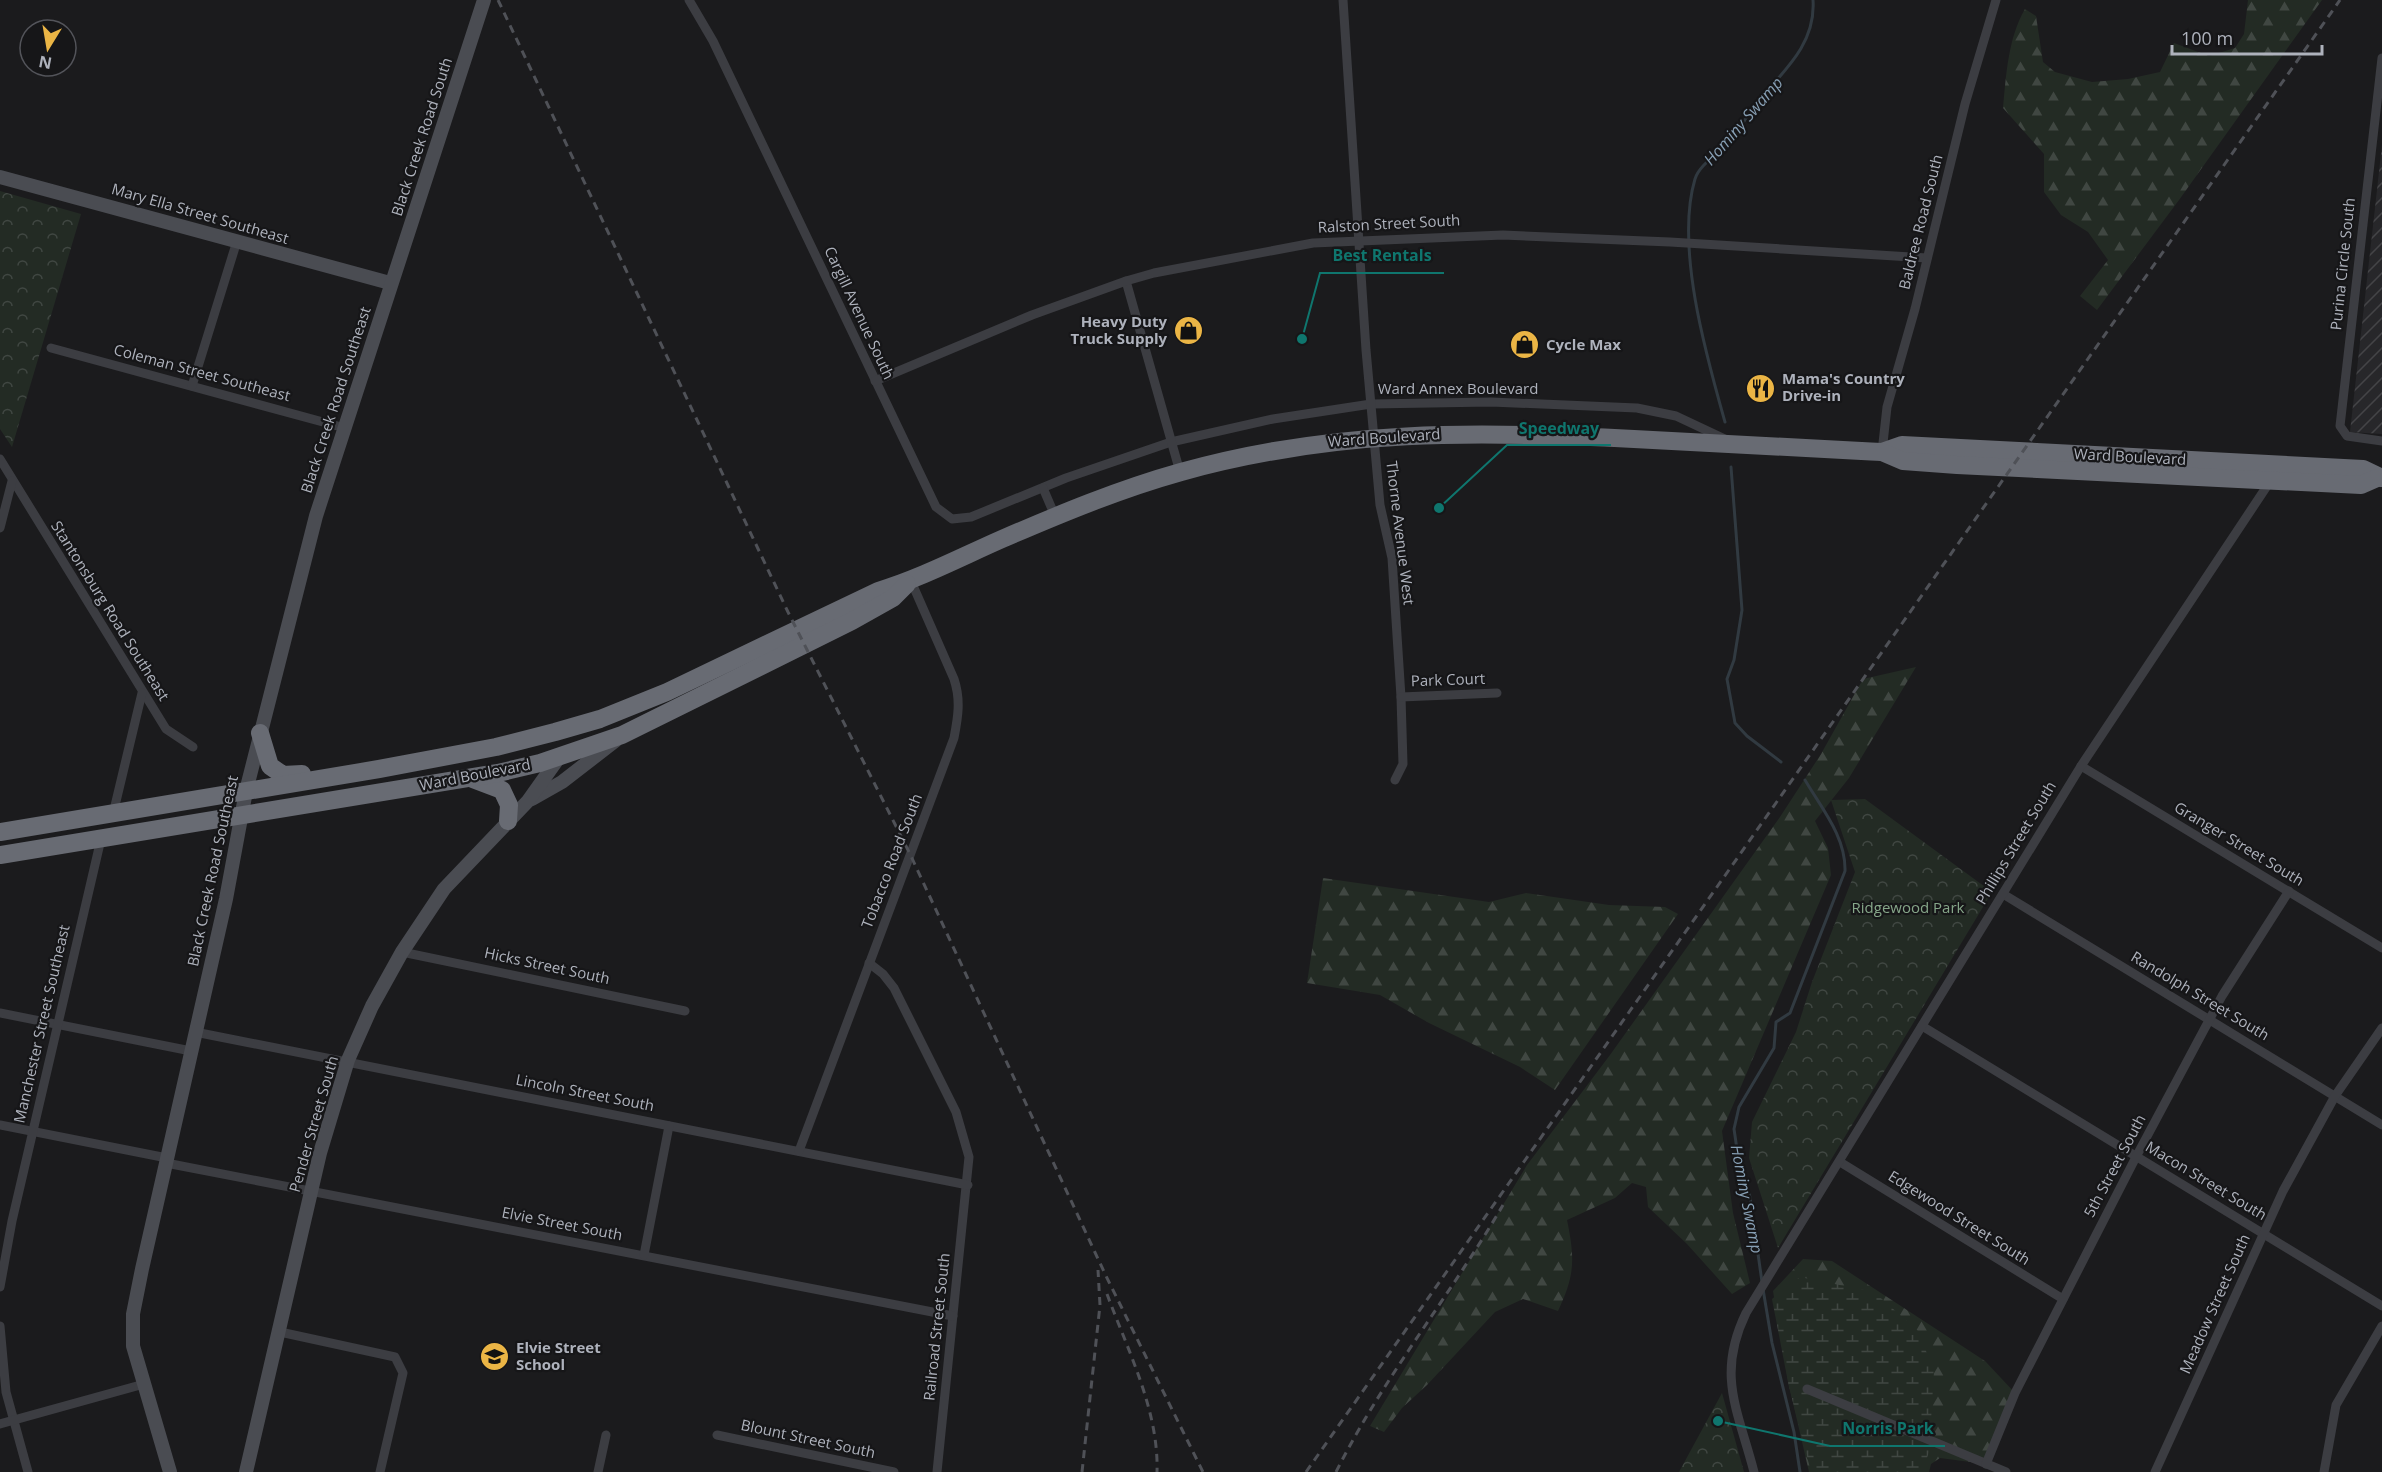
<svg xmlns="http://www.w3.org/2000/svg" width="2382" height="1472" viewBox="0 0 2382 1472" font-family="'Open Sans',sans-serif">
  <defs>
    <pattern id="industrial-furrows" width="10" height="10" patternUnits="userSpaceOnUse" patternTransform="scale(1.5)"><rect width="10" height="10" fill="#27272a"/><path d="M-1 1l2-2M0 10L10 0M9 11l2-2" fill="none" stroke="#444447"/></pattern>
    <pattern id="forest-firs" width="22" height="20" patternUnits="userSpaceOnUse" patternTransform="scale(1.5)"><rect width="22" height="20" fill="#232b24"/><path d="M5 1l3.5 6h-7zM16 11l3.5 6h-7z" fill="#404742"/></pattern>
    <pattern id="wetland-marsh" width="20" height="14" patternUnits="userSpaceOnUse" patternTransform="scale(1.5)"><rect width="20" height="14" fill="#232b24"/><path d="M1 5h8M5 5V1M11 12h8M15 12V8" fill="none" stroke="#404742"/></pattern>
    <pattern id="park-crowns" width="20" height="18" patternUnits="userSpaceOnUse" patternTransform="scale(1.5)"><rect width="20" height="18" fill="#232b24"/><path d="M2 6a3 3 0 1 1 6 0M12 15a3 3 0 1 1 6 0" fill="none" stroke="#404742"/></pattern>
  </defs>
  <rect width="100%" height="100%" fill="#1b1b1d"/>
  <!-- industrial -->
  <path fill="url(#industrial-furrows)" d="M2382 145V434L2350 432Z"/>
  <!-- forest -->
  <g fill="url(#forest-firs)">
    <path d="M2248 0H2322L2179 200 2097 310 2080 296 2108 260 2088 232 2061 215 2044 192V154L2003 108C2006 76 2008 38 2025 9L2036 16 2043 62 2055 72 2092 82 2128 79 2160 72 2174 43 2209 56 2235 48 2244 34Z"/>
    <path d="M1916 667 1849 778 1815 821 1828 848 1831 875 1722 1131 1733 1213 1750 1283 1732 1294 1687 1244 1648 1207 1646 1187 1632 1183 1615 1198 1567 1220C1575 1259 1575 1275 1558 1311L1523 1299 1495 1312 1427 1385 1402 1408 1384 1432 1370 1426 1527 1165 1610 1055 1780 817 1821 754 1863 679Z"/>
    <path d="M1323 878 1489 902 1526 893 1609 905 1665 907 1678 914 1555 1090 1520 1067 1429 1023 1380 995 1307 983Z"/>
    <path d="M1803 1259 1832 1261 1985 1361 2015 1393 1986 1464 1940 1458 1931 1464 1929 1472H1809L1788 1381 1773 1291Z"/>
  </g>
  <!-- wetland -->
  <path fill="url(#wetland-marsh)" d="M1800 1277 1874 1292 1918 1331 1934 1371 1929 1452 1922 1472H1811L1789 1387 1772 1299Z"/>
  <!-- park -->
  <g fill="url(#park-crowns)">
    <path d="M0 191 81 214 12 447 0 429Z"/>
    <path d="M1865 799 1992 892 1778 1248 1749 1158 1752 1122 1796 1032 1812 982 1855 872 1831 800Z"/>
    <path d="M1722 1393 1744 1472H1679Z"/>
  </g>
  <g fill="none" stroke-linecap="round" stroke-linejoin="round">
    <!-- stream -->
    <g stroke="#313a41" stroke-width="3">
      <path d="M1725 422C1706 355 1675 246 1695 179 1699 165 1719 153 1729 142 1740 129 1748 114 1758 101 1784 71 1816 44 1813 0"/>
      <path d="M1731 467 1742 610 1734 660 1727 679 1735 723 1747 736 1781 762"/>
      <path d="M1762 1282 1750 1197 1739 1163 1734 1129 1739 1107 1774 1048 1776 1022 1790 1013 1845 871C1846 837 1822 809 1805 780"/>
      <path d="M1763 1289 1772 1343 1794 1432 1800 1472"/>
    </g>
    <!-- street -->
    <g stroke="#3c3d42" stroke-width="9">
      <path d="M689 0 713 41 936 507 952 519 971 517 1066 478 1171 442 1273 419 1371 404 1491 402 1637 408 1676 416 1727 440"/>
      <path d="M1343 0 1366 350 1380 505 1392 558 1401 697 1403 764 1395 780"/>
      <path d="M2382 58 2340 426 2347 436 2382 441"/>
      <path d="M1126 281 1180 472"/>
      <path d="M51 348 345 428"/>
      <path d="M875 381 1032 315 1126 281 1154 273 1313 243 1503 235 1670 242 1927 258"/>
      <path d="M192 386 237 241"/>
      <path d="M1882 452 1887 407 1915 309 1965 104 1996 0"/>
      <path d="M0 459 166 729 193 747"/>
      <path d="M1043 488 1055 516"/>
      <path d="M0 528 12 481"/>
      <path d="M1401 697 1497 693"/>
      <path d="M2081 766 2382 948"/>
      <path d="M113 814 142 693"/>
      <path d="M2003 894 2382 1125"/>
      <path d="M402 952 685 1011"/>
      <path d="M869 963 883 974 894 988 956 1112 969 1157 937 1472"/>
      <path d="M0 1013 191 1051"/>
      <path d="M1922 1026 2382 1306"/>
      <path d="M195 1032 968 1185"/>
      <path d="M0 1125 167 1158"/>
      <path d="M799 1151 954 738C958 717 961 700 954 679L911 581"/>
      <path d="M1840 1162 2063 1299"/>
      <path d="M166 1163 953 1316"/>
      <path d="M644 1255 669 1126"/>
      <path d="M0 1287 12 1221 101 839"/>
      <path d="M0 1326 6 1392 28 1472"/>
      <path d="M280 1332 395 1357 403 1373 380 1472"/>
      <path d="M1807 1389 2006 1472"/>
      <path d="M0 1424 144 1384"/>
      <path d="M717 1435 894 1472"/>
      <path d="M1986 1464 2015 1393 2136 1157 2222 996 2289 891"/>
      <path d="M598 1472 606 1435"/>
      <path d="M1754 1472C1738 1410 1716 1375 1746 1313L2081 766 2271 480"/>
      <path d="M2155 1472 2283 1191 2335 1096 2382 1028"/>
      <path d="M2324 1472 2336 1405 2382 1326"/>
    </g>
    <!-- secondary -->
    <g stroke="#4a4c52" stroke-width="14">
      <path d="M0 177 390 283"/>
      <path d="M532 799 562 782 615 741"/>
      <path d="M170 1472 133 1346V1314L142 1269 226 899 246 791 316 516 484 0"/>
      <path d="M246 1472 320 1153 348 1060 372 1006 402 952 444 889 528 801 560 756"/>
    </g>
    <!-- highway -->
    <g stroke="#686b73" stroke-width="18">
      <path d="M1882 452 1902 445 2363 469 2382 478"/>
      <path d="M260 733 270 766 283 775 302 774"/>
      <path d="M473 779 502 790 509 805 508 821"/>
      <path d="M0 832 379 769 496 747 555 732 600 719 667 692 878 591C921 578 961 557 1002 539 1060 514 1120 489 1181 472 1335 429 1477 431 1634 439 1716 443 1799 448 1882 452L1903 461 1957 465 2361 485 2377 478"/>
      <path d="M0 855 498 773 540 763 622 735 852 621 893 598 907 584"/>
    </g>
    <!-- rail -->
    <g stroke="#4f5157" stroke-width="3" stroke-dasharray="8 6" stroke-linecap="butt">
      <path d="M498 0 788 612 910 854 1106 1276 1203 1472"/>
      <path d="M1107 1294C1128 1351 1159 1411 1157 1472"/>
      <path d="M1082 1472 1100 1305 1098 1270"/>
      <path d="M1306 1472 2340 0"/>
      <path d="M1336 1472C1383 1378 1450 1296 1503 1205"/>
    </g>
  </g>
  <!-- icons -->
  <defs>
    <symbol id="shop-disc" viewBox="-11 -11 22 22"><circle r="9.5" fill="#ebb545" stroke="#161618"/><path d="M-5-2.5h2.3a2.7 3.5 0 0 1 5.4 0H5L5.5 6h-11ZM-1.5-2.5h3a1.5 2.3 0 0 0-3 0Z" fill="#111"/></symbol>
    <symbol id="restaurant-disc" viewBox="-11 -11 22 22"><circle r="9.5" fill="#ebb545" stroke="#161618"/><path d="M-5-6h1v4h1v-4h1v4h1v-4h1v5L-1.5 .5V6h-2V.5L-5-1ZM5-6V6H3V1.5H1.5Q1.5-4 5-6Z" fill="#111"/></symbol>
    <symbol id="school-disc" viewBox="-11 -11 22 22"><circle r="9.5" fill="#ebb545" stroke="#161618"/><path d="M0-5L7-2L0 1L-7-2ZM-4 1L0 2.5L4 1V4Q0 6-4 4Z" fill="#111"/></symbol>
  </defs>
  <g fill-rule="evenodd">
    <use href="#shop-disc" x="1172" y="314" width="33" height="33"/>
    <use href="#shop-disc" x="1508" y="328" width="33" height="33"/>
    <use href="#restaurant-disc" x="1744" y="372" width="33" height="33"/>
    <use href="#school-disc" x="478" y="1340" width="33" height="33"/>
  </g>
  <g text-anchor="middle" stroke-width="4.5" stroke-linejoin="round" paint-order="stroke">
    <!-- street labels -->
    <g font-size="15" fill="#aeb2bc" stroke="#161618">
      <text transform="translate(422 137) rotate(-72)" y="5">Black Creek Road South</text>
      <text transform="translate(200 214) rotate(16)" y="5">Mary Ella Street Southeast</text>
      <text transform="translate(1921 222) rotate(-76)" y="5">Baldree Road South</text>
      <text transform="translate(1389 224) rotate(-3)" y="5">Ralston Street South</text>
      <text transform="translate(2343 264) rotate(-84)" y="5">Purina Circle South</text>
      <text transform="translate(859 313) rotate(65)" y="5">Cargill Avenue South</text>
      <text transform="translate(202 373) rotate(15)" y="5">Coleman Street Southeast</text>
      <text x="1458" y="394">Ward Annex Boulevard</text>
      <text transform="translate(336 400) rotate(-72)" y="5">Black Creek Road Southeast</text>
      <text transform="translate(1384 438) rotate(-4)" y="5">Ward Boulevard</text>
      <text transform="translate(2130 457) rotate(3)" y="5">Ward Boulevard</text>
      <text transform="translate(1400 533) rotate(83)" y="5">Thorne Avenue West</text>
      <text transform="translate(110 611) rotate(58)" y="5">Stantonsburg Road Southeast</text>
      <text transform="translate(1448 680) rotate(-2)" y="5">Park Court</text>
      <text transform="translate(475 775) rotate(-11)" y="5">Ward Boulevard</text>
      <text transform="translate(2016 843) rotate(-59)" y="5">Phillips Street South</text>
      <text transform="translate(2239 844) rotate(31)" y="5">Granger Street South</text>
      <text transform="translate(892 861) rotate(-69)" y="5">Tobacco Road South</text>
      <text transform="translate(213 871) rotate(-78)" y="5">Black Creek Road Southeast</text>
      <text transform="translate(547 966) rotate(12)" y="5">Hicks Street South</text>
      <text transform="translate(2200 996) rotate(31)" y="5">Randolph Street South</text>
      <text transform="translate(42 1024) rotate(-77)" y="5">Manchester Street Southeast</text>
      <text transform="translate(585 1093) rotate(11)" y="5">Lincoln Street South</text>
      <text transform="translate(314 1124) rotate(-74)" y="5">Pender Street South</text>
      <text transform="translate(2115 1166) rotate(-62)" y="5">5th Street South</text>
      <text transform="translate(2206 1181) rotate(31)" y="5">Macon Street South</text>
      <text transform="translate(1959 1218) rotate(32)" y="5">Edgewood Street South</text>
      <text transform="translate(562 1224) rotate(11)" y="5">Elvie Street South</text>
      <text transform="translate(2215 1304) rotate(-66)" y="5">Meadow Street South</text>
      <text transform="translate(937 1327) rotate(-84)" y="5">Railroad Street South</text>
      <text transform="translate(808 1439) rotate(12)" y="5">Blount Street South</text>
    </g>
    <!-- poi labels -->
    <g font-size="15" font-weight="bold" fill="#aeb2bc" stroke="#161618" text-anchor="start">
      <text x="1167" y="327" text-anchor="end">Heavy Duty<tspan x="1167" dy="17">Truck Supply</tspan></text>
      <text x="1546" y="350">Cycle Max</text>
      <text x="1782" y="384">Mama's Country<tspan x="1782" dy="17">Drive-in</tspan></text>
      <text x="516" y="1353">Elvie Street<tspan x="516" dy="17">School</tspan></text>
    </g>
    <!-- park labels -->
    <g font-size="15" fill="#86a689" stroke="#161618">
      <text x="1908" y="913">Ridgewood Park</text>
    </g>
    <!-- water labels -->
    <g font-size="16" font-style="italic" fill="#879fb4" stroke="#161618">
      <text transform="translate(1743 121) rotate(-49)" y="6">Hominy Swamp</text>
      <text transform="translate(1747 1199) rotate(79)" y="6">Hominy Swamp</text>
    </g>
  </g>
  <!-- callouts -->
  <path fill="none" stroke="#0f766e" stroke-width="2" d="M1302 339L1320 273H1444M1439 508L1507 445H1611M1718 1421L1830 1446H1945"/>
  <g fill="#0f766e" stroke="#161618" stroke-width="2">
    <circle cx="1302" cy="339" r="6"/>
    <circle cx="1439" cy="508" r="6"/>
    <circle cx="1718" cy="1421" r="6"/>
  </g>
  <g font-size="16" text-anchor="middle" font-weight="bold" fill="#0f766e" stroke="#161618" stroke-width="4.5" stroke-linejoin="round" paint-order="stroke">
    <text x="1382" y="261">Best Rentals</text>
    <text x="1559" y="434">Speedway</text>
    <text x="1888" y="1434">Norris Park</text>
  </g>
  <!-- north arrow -->
  <g transform="translate(48 48) rotate(191)"><circle r="28" fill="#161618" stroke="#53545a" stroke-width="1.5"/>
  <path d="M0-4.5L10 22L0 15L-10 22Z" fill="#ebb545"/>
  <text y="-9" font-size="16" font-weight="bold" text-anchor="middle" fill="#aeb2bc">N</text>
  </g>
  <!-- scale -->
  <path d="M2172 45v9h150v-9" fill="none" stroke="#aeb2bc" stroke-width="3"/>
  <text x="2181" y="45" font-size="18" fill="#aeb2bc" stroke="#161618" stroke-width="4.5" paint-order="stroke">100 m</text>
</svg>
